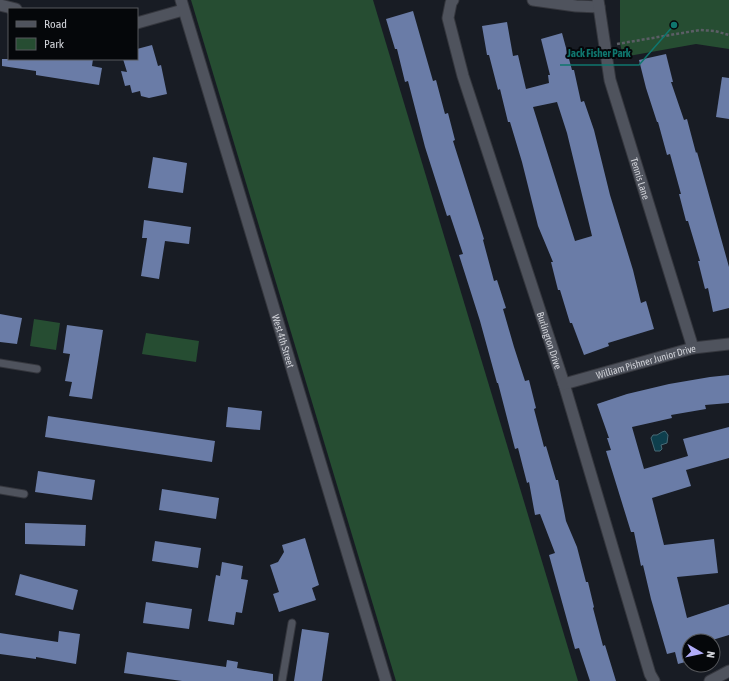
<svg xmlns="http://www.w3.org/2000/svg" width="729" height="681" viewBox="0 0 729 681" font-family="'Asap Condensed',sans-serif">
  <rect width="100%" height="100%" fill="#181c24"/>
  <!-- green -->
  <g fill="#264d32">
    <path d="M191 0H373L578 681H396Z"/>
    <path d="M620 0H729V49L696 44 623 57 620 43Z"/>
    <path d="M34 319 60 323 56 350 30 346Z"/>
    <path d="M146 333 199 341 196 362 142 354Z"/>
  </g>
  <!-- water -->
  <path fill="#0e3f4d" stroke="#486b77" d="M665 431 668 435 667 443 661 445 662 449 660 451H655L651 438 653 435H657L662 432Z"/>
  <!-- building -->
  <g fill="#6a7ca7" fill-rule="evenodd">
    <path d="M413 11 433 81 436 80 445 114 448 113 455 140 453 141 484 239 483 240 494 281 497 280 506 308 503 309 514 347 525 381 529 380 536 408 534 409 544 447 546 446 556 480H558L566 521 577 547 586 582H588L594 607 593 608 603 646 605 645 616 681H590L579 648 575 649 549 555 555 553 540 514 535 515 529 482 527 483 518 448 515 449 498 383H497L480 321 459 255 463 254 450 215 447 216 425 147 408 81 405 82 397 49H395L386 19Z"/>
    <path d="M507 22 513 56 518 55 526 89 549 83 548 75H550L541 39 562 33 572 70H574L581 102 584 101 594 130 610 195 633 270 641 303 646 301 654 329 608 343 609 346 584 355 572 323H570L560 290H558L551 262H553L538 226 522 162 510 122H508L500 89 498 90 489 55H487L482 26ZM557 102 567 133 592 236 575 241 533 107Z"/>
    <path d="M152 45 158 66 161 65 167 94 149 98 141 96 140 91 132 93 130 85 125 86 121 71 127 72 123 59H137V49Z"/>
    <path d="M666 54 673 82H671L684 120 687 119 696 153 697 152 729 267V308L713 312 708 288 705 289 698 261H700L688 221H686L679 194H681L670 154 667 155 658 122H657L646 88 639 60Z"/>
    <path d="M2 59H93L92 66 102 68 99 85 36 75V71L2 66Z"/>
    <path d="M722 77 729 78V119L716 117Z"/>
    <path d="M153 157 187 163 183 193 148 188Z"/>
    <path d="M144 220 191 227 189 244 165 241 159 279 141 276 147 238H142Z"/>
    <path d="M0 314 22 318 17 344 0 342Z"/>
    <path d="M67 325 103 330 92 399 69 396 72 382 65 381 70 354 63 353Z"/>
    <path d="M729 375V403L705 405 706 409 671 415 672 418 632 427 644 469 688 456 683 439 729 427V458L686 470 691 486 652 498 664 545 714 539 718 573 677 577 687 618 729 604V635L709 641H689V661L678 664 675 652 667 654 651 599 643 565 641 566 634 532H631L606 451 611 450 607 438H609L597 404 627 394 669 384 710 377Z"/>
    <path d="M228 407 262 411 260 430 226 427Z"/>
    <path d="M48 416 215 441 212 462 45 437Z"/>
    <path d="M38 471 95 480 92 500 35 492Z"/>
    <path d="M162 489 219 498 216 519 159 510Z"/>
    <path d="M25 523 86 525 85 546 25 544Z"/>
    <path d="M305 538 319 585 312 588 316 600 279 612 273 594 279 592 270 565 278 562 284 552 282 545Z"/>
    <path d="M155 541 201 548 198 568 152 561Z"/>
    <path d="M222 562 243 566 241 579 248 580 242 613 236 612 234 625 208 621 216 575 220 576Z"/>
    <path d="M20 574 78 590 73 610 15 595Z"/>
    <path d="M146 602 192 609 189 629 143 623Z"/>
    <path d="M302 629 329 633 322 681H294Z"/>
    <path d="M59 631 80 634 76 664 36 657V659L0 654V633L58 642Z"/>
    <path d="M127 652 226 667 227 660 238 662 237 668 273 674V681H182L124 673Z"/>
  </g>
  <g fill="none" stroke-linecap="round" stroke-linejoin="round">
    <defs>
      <g id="service">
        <path d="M0 363 37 369"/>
        <path d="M0 490 24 494"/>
        <path d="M282 681 292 623"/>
      </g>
      <g id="minor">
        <path id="s1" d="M453 0 451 3 448 18 463 76 564 384 650 674 654 681"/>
        <path d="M533 0 576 6 599 7"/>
        <path id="s2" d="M598 0 610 80 693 348"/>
        <path d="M0 5 16 9"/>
        <path d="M137 23 183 10"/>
        <path id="s3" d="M564 384 693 348 729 344"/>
        <path d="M710 681 729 671"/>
      </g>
      <g id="tertiary">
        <path id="s4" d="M181 0 386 681"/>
      </g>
    </defs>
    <!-- service casing -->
    <use href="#service" stroke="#35373e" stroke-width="9"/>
    <!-- minor casing -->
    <use href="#minor" stroke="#35373e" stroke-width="13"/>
    <!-- tertiary casing -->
    <use href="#tertiary" stroke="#35373e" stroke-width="13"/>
    <!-- path -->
    <path stroke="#5b5e65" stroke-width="2.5" stroke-dasharray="3 2" stroke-linecap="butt" d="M617 44 700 30 715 31 729 35"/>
    <!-- service -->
    <use href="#service" stroke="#4f535d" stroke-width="7"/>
    <!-- minor -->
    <use href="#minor" stroke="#4f535d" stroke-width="11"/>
    <!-- tertiary -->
    <use href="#tertiary" stroke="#4f535d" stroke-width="11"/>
  </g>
  <g text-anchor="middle" stroke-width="4" stroke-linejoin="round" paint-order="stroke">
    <!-- street labels -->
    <g font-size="10" fill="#d0d2d8" stroke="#05070a">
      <text dy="4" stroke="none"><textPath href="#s2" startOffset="184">Tennis Lane</textPath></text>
      <text dy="4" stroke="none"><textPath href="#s4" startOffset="356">West 4th Street</textPath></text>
      <text dy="4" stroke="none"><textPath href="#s1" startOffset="357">Burlington Drive</textPath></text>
      <text dy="4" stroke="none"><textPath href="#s3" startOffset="85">William Pishner Junior Drive</textPath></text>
    </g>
  </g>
  <!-- callouts -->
  <path fill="none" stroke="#0f766e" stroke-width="1.5" d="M674 25L639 65H560"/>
  <circle fill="#0f766e" stroke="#05070a" stroke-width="1.5" cx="674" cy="25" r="4"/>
  <g font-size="11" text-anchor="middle" font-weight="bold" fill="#0f766e" stroke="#05070a" stroke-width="4" stroke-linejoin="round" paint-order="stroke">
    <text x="599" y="57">Jack Fisher Park</text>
  </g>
  <!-- legend -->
  <rect x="8" y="8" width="130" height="52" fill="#05070a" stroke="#56585c"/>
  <rect x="16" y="21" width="20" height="6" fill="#4f535d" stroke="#56585c"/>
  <text x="44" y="28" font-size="12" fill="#d0d2d8">Road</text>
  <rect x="16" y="38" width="20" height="12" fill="#264d32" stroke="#56585c"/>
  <text x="44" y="48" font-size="12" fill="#d0d2d8">Park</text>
  <!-- north arrow -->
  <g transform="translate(701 653) rotate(99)"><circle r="19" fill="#05070a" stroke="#56585c"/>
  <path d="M0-3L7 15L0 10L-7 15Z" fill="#b2adf9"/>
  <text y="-6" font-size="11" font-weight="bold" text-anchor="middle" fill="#d0d2d8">N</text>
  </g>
</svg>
